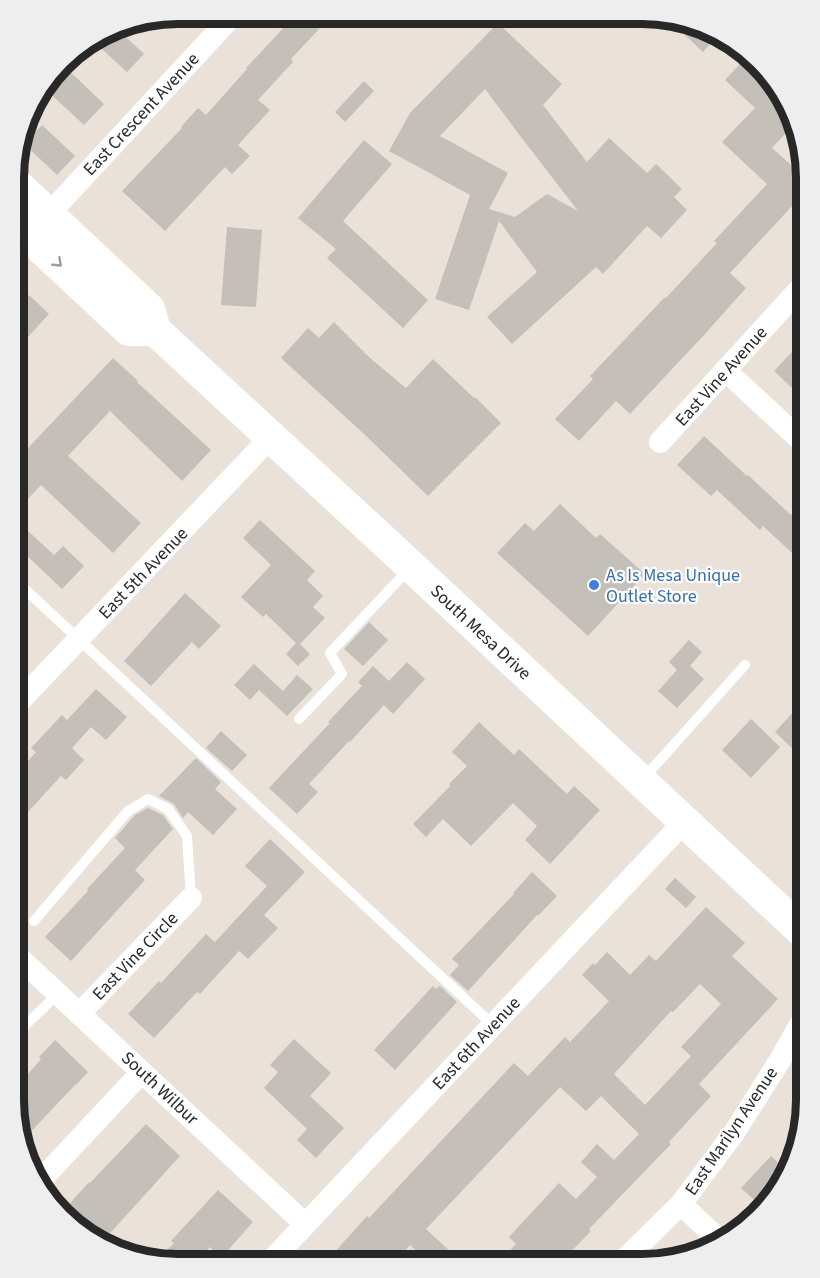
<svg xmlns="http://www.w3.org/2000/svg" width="820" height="1278" viewBox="0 0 820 1278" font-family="'Source Sans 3',sans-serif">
  <rect width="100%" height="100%" fill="#eae2d9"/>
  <!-- building -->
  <g fill="#c5bfb9" fill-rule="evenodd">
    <path d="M294 14H333L291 59 293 62 258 100 270 110 238 145 250 156 232 174 225 167 165 231 122 191 182 128 181 127 198 108 206 115 247 69 246 68 288 23 287 22Z"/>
    <path d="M668 17 701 31 716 37 703 52 667 18Z"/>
    <path d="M498 23 562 84 543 105 587 162 609 138 647 173 656 164 682 189 674 197 687 210 661 238 647 226 603 274 596 267 512 344 487 317 537 272 499 221 469 310 435 299 470 195 389 151 410 113ZM485 89 518 133 578 211 547 194 515 217 489 209 508 173 440 136Z"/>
    <path d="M116 28 144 54 127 72 93 41Z"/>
    <path d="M748 55 794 115 795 123 772 148 807 179 806 191 730 273 746 288 704 335 630 414 616 401 579 441 555 419 593 379 590 376 665 297 666 298 717 243 714 241 767 184 722 142 755 108 725 80Z"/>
    <path d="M62 64 104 104 84 125 43 87Z"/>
    <path d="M364 81 374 91 345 122 335 112Z"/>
    <path d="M42 125 75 156 57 175 24 144Z"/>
    <path d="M364 140 392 164 343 221 428 300 403 328 327 258 336 249 298 218Z"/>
    <path d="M227 227 262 230 256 307 221 305Z"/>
    <path d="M29 295 49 314 15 351V311Z"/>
    <path d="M334 322 370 358 406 388 433 359 474 398 475 397 501 423 428 496 363 433 281 358 308 328 319 338Z"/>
    <path d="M806 337V401L774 371Z"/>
    <path d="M113 358 138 381 137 382 211 450 182 481 110 411 68 456 141 523 113 553 41 485 24 503 14 494V463Z"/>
    <path d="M704 436 747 476 748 475 791 515 806 498V566L763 526 760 530 717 490 711 496 677 465Z"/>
    <path d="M560 504 596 538 600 534 645 574 588 636 497 553 525 523 534 531Z"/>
    <path d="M14 518 54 555 63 546 84 566 62 589 23 552 14 561Z"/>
    <path d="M260 520 315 571 307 580 323 596 313 607 325 618 300 644 310 654 298 666 286 654 296 643 266 614 263 617 241 597 271 565 243 538Z"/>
    <path d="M185 593 221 626 199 649 192 642 151 686 124 661Z"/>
    <path d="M369 622 388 640 363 666 344 649Z"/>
    <path d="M689 640 702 652 690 666 704 679 677 708 658 691 677 670 669 662Z"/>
    <path d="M407 662 425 679 393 714 384 705 350 742 349 741 309 784 318 792 297 814 269 788 330 723 328 722 362 686 358 682 373 666 389 681Z"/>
    <path d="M254 664 283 691 297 675 313 689 287 716 259 690 250 700 234 685Z"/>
    <path d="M96 689 127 717 106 740 91 727 72 748 84 760 66 780 61 776 26 814 14 803V776L36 752 31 748 62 715 67 720Z"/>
    <path d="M806 698V734L793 749 775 732Z"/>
    <path d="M751 719 780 747 751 778 722 750Z"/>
    <path d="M479 722 514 755 519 749 567 794 574 786 600 810 550 864 525 840 537 826 513 803 471 846 443 819 426 837 413 824 450 786 449 784 467 766 452 752Z"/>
    <path d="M221 731 247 755 232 771 206 748Z"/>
    <path d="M196 758 221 782 215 789 237 809 213 835 188 812 183 818 174 804 159 796Z"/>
    <path d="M148 808 163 815 173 829 135 870 145 880 71 961 45 937 88 891 87 889 125 848 115 838 135 815Z"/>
    <path d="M270 839 305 872 264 915 278 928 248 959 239 951 200 994 197 992 154 1038 128 1014 159 981 161 983 206 934 215 942 267 886 245 866Z"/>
    <path d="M532 872 557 896 538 916 537 915 468 991 450 975 459 965 452 959 514 894 513 893Z"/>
    <path d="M675 878 696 897 686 908 665 889Z"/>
    <path d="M706 907 745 943 732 956 778 999 699 1084 711 1096 669 1142 671 1144 589 1229 591 1231 559 1264H497L516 1244 509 1237 559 1183 576 1199 597 1177 581 1162 597 1144 614 1160 639 1134 601 1096 586 1111 560 1087 426 1229 453 1254 444 1264H431L410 1245 393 1264H324L367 1216 369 1218 514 1063 528 1076 565 1037 570 1042 609 1001 582 975 593 963 595 965 607 952 630 975 649 955 656 961ZM700 984 721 1004 681 1047 691 1056 645 1105 614 1074 671 1011 673 1012Z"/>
    <path d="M433 986 436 989 440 986 457 1002 395 1070 374 1050Z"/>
    <path d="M294 1039 331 1073 310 1096 344 1128 316 1158 297 1140 307 1129 264 1088 278 1072 270 1065Z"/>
    <path d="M55 1040 88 1072 76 1085V1084L22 1141 14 1100V1090L41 1059 39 1057Z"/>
    <path d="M146 1124 180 1156 103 1241 84 1233 73 1223 63 1211 89 1182 90 1183Z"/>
    <path d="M771 1156 786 1170 779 1191 761 1206 741 1188Z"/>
    <path d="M218 1190 253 1222 221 1258 210 1247 196 1263 156 1262 174 1243 171 1241Z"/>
  </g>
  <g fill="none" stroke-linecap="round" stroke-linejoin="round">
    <!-- service -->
    <g stroke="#fff" stroke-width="10">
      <path d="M14 579 493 1025"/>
      <path d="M299 719 342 674 330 653 409 569"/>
      <path d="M643 779 745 665"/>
      <path d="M34 921 128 811 148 799 168 809 187 836 191 898"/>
      <path d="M14 1036 58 994"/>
    </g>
    <!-- minor -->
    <g stroke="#fff" stroke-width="22">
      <path d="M48 215 234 14"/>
      <path d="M726 371 806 445"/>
      <path d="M660 442 806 282"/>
      <path d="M14 707 271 437"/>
      <path d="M14 953 305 1224"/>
      <path d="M79 1014 191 898"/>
      <path d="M40 1181 142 1072"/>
      <path d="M681 1204 719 1240"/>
      <path d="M269 1263 684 822"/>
      <path d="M620 1264 681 1204 734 1133 780 1060 806 1014"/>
    </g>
    <!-- secondary -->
    <g stroke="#fff" stroke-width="32">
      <path d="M15 183 149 309 155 330 412 567 806 935"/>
      <path d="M15 224 129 330H155"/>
    </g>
  </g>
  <!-- one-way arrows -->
  <defs><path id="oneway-chevron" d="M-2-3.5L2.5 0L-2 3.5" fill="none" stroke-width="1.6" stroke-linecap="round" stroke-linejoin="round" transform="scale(1.5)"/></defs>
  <use stroke="#9e9e9e" href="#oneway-chevron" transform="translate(58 263) rotate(43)"/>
  <!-- markers -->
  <circle fill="#3f7fe0" stroke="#fff" stroke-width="2" cx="594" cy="585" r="6"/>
  <g text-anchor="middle" stroke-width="4.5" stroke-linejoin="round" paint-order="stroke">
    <!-- street labels -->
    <g font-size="18" fill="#282828" stroke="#fff">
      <text transform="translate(141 114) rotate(-47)" y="6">East Crescent Avenue</text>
      <text transform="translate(721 376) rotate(-48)" y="6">East Vine Avenue</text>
      <text transform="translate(143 573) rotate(-46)" y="6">East 5th Avenue</text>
      <text transform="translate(481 632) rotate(43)" y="6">South Mesa Drive</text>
      <text transform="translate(135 956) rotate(-46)" y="6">East Vine Circle</text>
      <text transform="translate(476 1043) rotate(-47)" y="6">East 6th Avenue</text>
      <text transform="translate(160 1088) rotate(43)" y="6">South Wilbur</text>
      <text transform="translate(731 1131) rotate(-56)" y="6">East Marilyn Avenue</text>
    </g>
    <!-- shop labels -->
    <g font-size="18" fill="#366cbe" stroke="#fff" text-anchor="start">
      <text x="606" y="581">As Is Mesa Unique<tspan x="606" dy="21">Outlet Store</tspan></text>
    </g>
  </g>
  <!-- crop -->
  <path d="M0 0H820V1278H0ZM178 24H642A154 154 0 0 1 796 178V1100A154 154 0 0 1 642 1254H178A154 154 0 0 1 24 1100V178A154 154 0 0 1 178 24Z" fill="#eee" fill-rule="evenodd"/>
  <path fill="none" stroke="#282828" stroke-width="8" d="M178 24H642A154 154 0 0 1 796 178V1100A154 154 0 0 1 642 1254H178A154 154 0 0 1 24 1100V178A154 154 0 0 1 178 24Z"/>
</svg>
